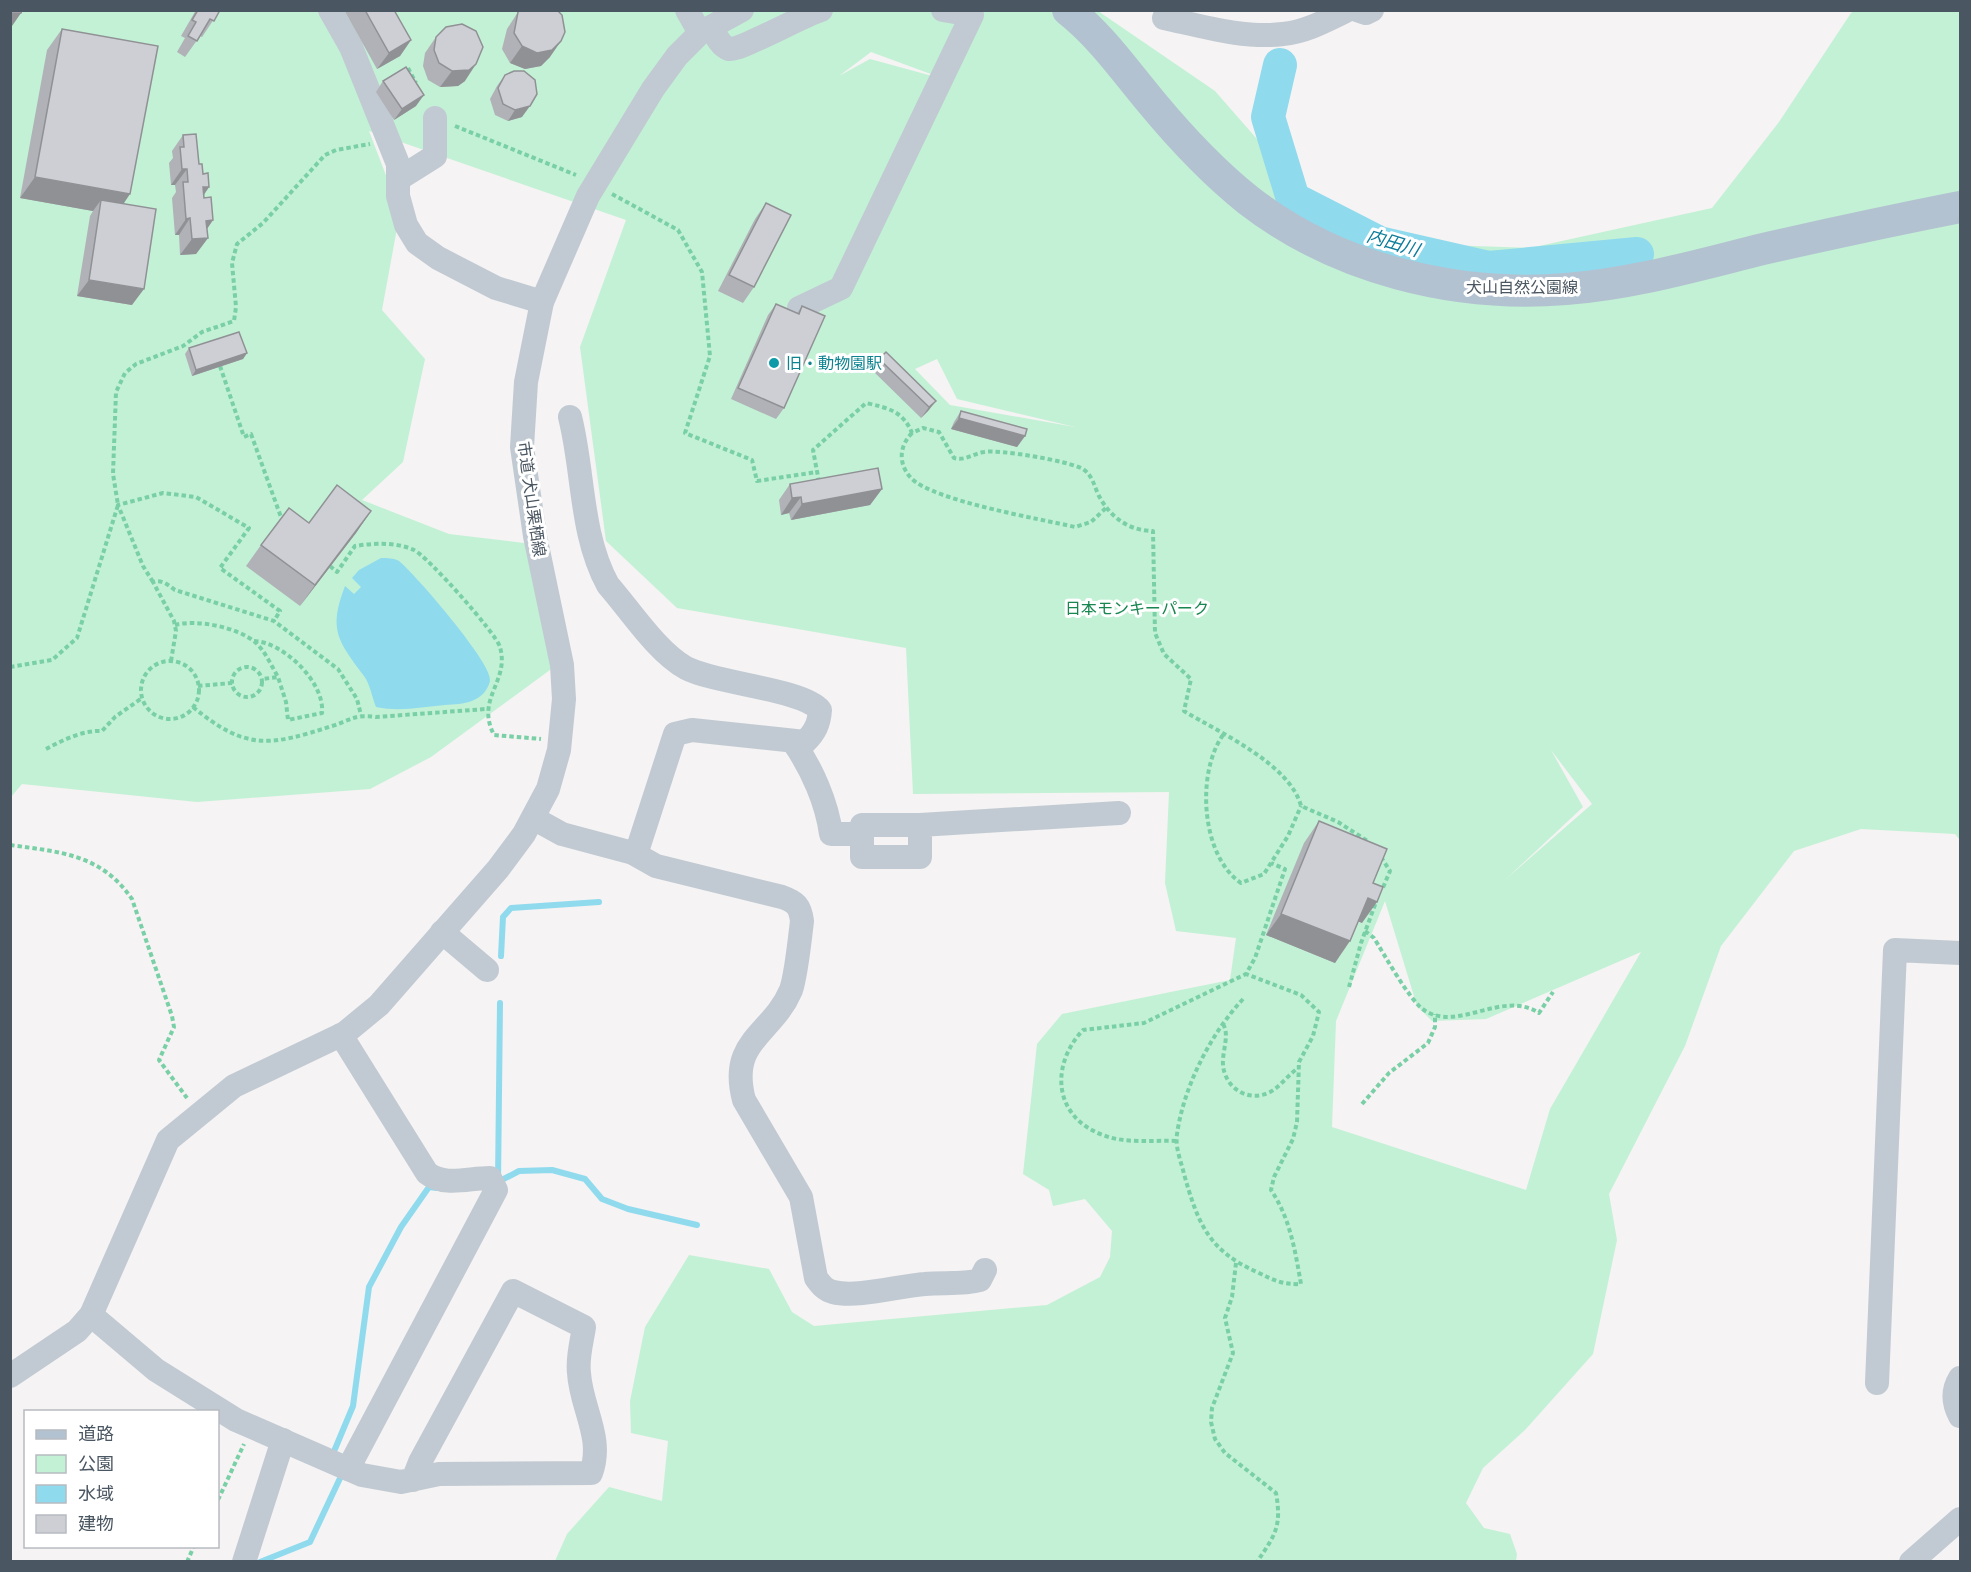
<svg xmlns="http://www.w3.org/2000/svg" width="1971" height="1572" viewBox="0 0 1971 1572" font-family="'Open Sans','Noto Sans JP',sans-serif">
  <rect width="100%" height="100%" fill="#f5f3f3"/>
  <!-- green -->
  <path fill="#c3f1d5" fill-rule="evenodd" d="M1856 10 1960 11V840L1955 834 1861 829 1794 851 1721 946 1685 1046 1609 1194 1617 1240 1593 1354 1525 1430 1483 1468 1466 1503 1484 1528 1510 1534 1517 1554 1516 1561H555L567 1534 609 1487 662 1501 668 1441 631 1433 630 1401 645 1327 689 1255 769 1269 792 1312 814 1326 1047 1305 1100 1277 1110 1257 1112 1231 1085 1199 1053 1206 1049 1190 1023 1174 1037 1044 1062 1014 1230 980 1236 938 1176 931 1165 883 1169 792 913 794 906 648 677 608 606 541 580 347 626 220 369 131 400 212 382 310 425 359 403 462 362 500 449 534 532 544 554 667 431 757 370 789 197 802 22 784 11 797V11H1098L1215 91 1320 211 1385 243 1530 248 1712 208 1779 122 1851 13ZM871 52 947 80 870 59 839 76ZM937 359 957 399 1075 427 950 405 915 369ZM1551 750 1592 804 1506 879 1583 807ZM1385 901 1417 1006 1432 1021 1486 1019 1641 952 1550 1109 1526 1190 1332 1127 1336 1021Z"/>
  <!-- water -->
  <path fill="#90daee" d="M381 558C387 558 394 558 399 561 415 574 494 665 490 681 484 703 463 704 445 705 422 707 400 712 376 707 372 697 370 684 364 676 338 641 328 630 345 586L354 594 361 587 352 578 359 570Z"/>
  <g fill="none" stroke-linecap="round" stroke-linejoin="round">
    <!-- stream -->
    <g stroke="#90daee" stroke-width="6">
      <path d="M501 956 503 917 511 908 599 902"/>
      <path d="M500 1003 498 1182 519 1171 552 1170 585 1179 602 1199 628 1209 697 1225"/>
      <path d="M335 1449 353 1406 369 1287 401 1227 429 1187 437 1188"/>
      <path d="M260 1562 310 1542 342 1474"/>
    </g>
    <!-- river -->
    <path stroke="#90daee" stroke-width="34" d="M1280 65 1268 117 1293 199 1379 243 1489 268 1637 254"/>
    <!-- path -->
    <g stroke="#7ad0a6" stroke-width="4" stroke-dasharray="4.5 3" stroke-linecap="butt">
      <path d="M408 68 416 83"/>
      <path d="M455 126 576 175"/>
      <path d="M612 194 678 230 702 272 710 356 685 433 752 460 757 481 817 472"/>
      <path d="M220 366 244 437 251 434 282 520"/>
      <path d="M912 433C899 446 898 464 911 478 933 501 1041 519 1075 527L1091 522 1107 507"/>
      <path d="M819 482 813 450 866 403C888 408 903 411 912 433L923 428 939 432 954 458C966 461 972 454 984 452 999 449 1069 461 1083 469 1093 476 1094 486 1099 496 1110 517 1129 531 1153 531L1155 633 1164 654 1191 679 1184 711C1220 733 1290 764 1301 806L1338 822 1369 842"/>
      <path d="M330 566 337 572 355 546C374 543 396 542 414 550 427 556 496 633 500 647 510 682 475 698 494 735L541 739"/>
      <path d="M153 582 143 566 118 505 163 493 196 497 249 528 220 568 280 611 274 621"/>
      <path d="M175 625C196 619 237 627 255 642 265 651 271 665 278 677L262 679"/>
      <path d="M254 641C283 642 325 682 322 713L288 720 286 702 278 677"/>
      <path d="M171 661 176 631 174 621 153 582C162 579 168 585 175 590L274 621 338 669 357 699 361 715"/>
      <circle cx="170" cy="690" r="29"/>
      <circle cx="247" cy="682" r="15"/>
      <path d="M10 667 52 660 77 638 118 505 113 474 116 392 125 373 136 364 183 346 202 332 234 321 236 307 232 263 237 244 263 223 325 155 336 150 370 144"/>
      <path d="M198 686 232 683"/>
      <path d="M193 707C246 751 270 746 332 726 351 720 354 714 376 717L486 709"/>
      <path d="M1223 735C1196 773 1201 856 1241 883L1264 874 1288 836 1301 806"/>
      <path d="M46 749C63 740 83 730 102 731L115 717 142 698"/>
      <path d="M10 845C60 852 101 854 132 899L172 1016 174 1027 159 1060 187 1098"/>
      <path d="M1381 857 1390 871 1382 890"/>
      <path d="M1365 931 1374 938C1384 954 1410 1001 1424 1010 1458 1033 1502 989 1539 1013L1553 992"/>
      <path d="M1349 987 1361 943 1376 902"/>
      <path d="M1243 999C1210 1035 1184 1086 1177 1134 1175 1148 1181 1161 1184 1174 1198 1224 1209 1251 1257 1272 1273 1280 1283 1285 1301 1284 1295 1250 1290 1218 1271 1190L1274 1177 1293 1139 1297 1122 1299 1062 1313 1036 1319 1012 1301 995 1246 974 1255 958 1285 869 1271 863"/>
      <path d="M1223 1024C1230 1035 1222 1051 1223 1065 1225 1088 1248 1103 1270 1092 1281 1086 1288 1075 1298 1068"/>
      <path d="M1362 1104 1389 1073 1428 1043 1435 1027V1014"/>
      <path d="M1176 1141C1152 1140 1125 1144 1103 1135 1053 1117 1050 1065 1083 1030L1144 1023 1246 974"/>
      <path d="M1236 1263 1232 1297 1225 1318 1233 1353 1212 1408 1211 1422 1215 1439 1225 1453 1276 1493C1282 1527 1275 1535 1257 1562"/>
      <path d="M218 1500 244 1444"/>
      <path d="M187 1562 194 1546"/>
    </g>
    <!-- minor -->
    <g stroke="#c1cad2" stroke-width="24">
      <path d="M330 10 351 47 398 164V196L406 225 417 243 438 258 496 288 542 302"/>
      <path d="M687 10 700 33"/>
      <path d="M1357 10 1366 13 1372 10"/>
      <path d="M1164 18C1201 26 1245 39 1283 34 1306 32 1327 20 1348 10"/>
      <path d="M711 27C715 34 720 46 729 49 737 52 804 15 821 10"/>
      <path d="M400 178 435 156V118"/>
      <path d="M799 308 841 288 972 15 943 10"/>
      <path d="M570 417C584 472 580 534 608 585 630 610 657 652 686 668 717 684 802 689 820 710 819 724 815 732 805 742L692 730 675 734 639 845 633 853"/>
      <path d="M794 743C812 769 827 803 831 834H862V857H920V825L1119 813"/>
      <path d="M533 818 562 834 633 853 656 866 782 897C796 902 800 906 802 921 800 938 796 976 791 990 772 1035 728 1040 744 1100L801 1197 816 1278C821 1285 825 1290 833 1292 857 1298 899 1286 925 1284 943 1282 962 1285 980 1280L985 1270"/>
      <path d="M862 834V825H920"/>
      <path d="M442 932 487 970"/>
      <path d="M341 1035 427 1173C445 1187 468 1178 490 1178L496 1190 348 1469"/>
      <path d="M91 1315 156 1370 236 1420 362 1475 401 1482 439 1474 591 1473C604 1438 581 1408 579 1373 577 1358 582 1341 584 1327L513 1291 420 1462 413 1480"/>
      <path d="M10 1376 77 1331 91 1315 168 1140 234 1086 345 1033 379 1005 498 869 524 834 548 789 559 750 564 699 562 665 535 536 522 447 526 382 542 302 588 196 653 89 677 56 700 33 742 10"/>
      <path d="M1960 1378C1952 1391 1953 1403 1960 1416"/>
      <path d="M1877 1383 1895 950 1960 953"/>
      <path d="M244 1562 283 1440"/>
      <path d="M1911 1562 1960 1519"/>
    </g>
    <!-- major -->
    <path stroke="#b3c2d1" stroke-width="32" d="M1068 10C1102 37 1125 71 1152 103 1181 138 1213 172 1248 200 1337 269 1455 298 1566 289 1633 284 1698 265 1763 249 1829 234 1894 220 1960 207"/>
  </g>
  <!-- wall -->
  <g fill="#b0b2b7">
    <path d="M196 10H220L202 37 200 36 185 57 177 52 185 38 181 36Z"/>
    <path d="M344 10H394L411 40 400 56 377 69Z"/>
    <path d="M518 12 550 57 541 66 525 69 510 63 502 49 507 29Z"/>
    <path d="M62 29 124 204 132 305 77 296 90 216 93 211 20 198 47 50Z"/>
    <path d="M436 37 465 81 458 86 440 87 428 80 423 66 425 53Z"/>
    <path d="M505 75 522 117 508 121 495 115 490 99 497 86Z"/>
    <path d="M383 81 416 106 394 120 376 92Z"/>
    <path d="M183 135 199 164 209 187 204 195V198L213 220 207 229 208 238 196 254 180 255 179 235H175L172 198 176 192 175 185H171L169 163 173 158 172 151Z"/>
    <path d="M766 203 754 287 743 303 718 291 755 219Z"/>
    <path d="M776 304 797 313 802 306 784 408 776 419 731 399 768 315Z"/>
    <path d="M189 348 247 353 243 359 192 376 185 354Z"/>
    <path d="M879 359 936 401 928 411 921 418 872 370Z"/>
    <path d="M961 411 1025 436 1017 447 951 429 954 422Z"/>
    <path d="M790 484 882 489 870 505 791 520 789 513 781 515 779 500Z"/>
    <path d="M371 511 356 533 300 606 246 566 261 545 309 523Z"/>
    <path d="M1319 821 1373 883 1362 923 1358 921 1335 963 1266 935 1304 843Z"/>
  </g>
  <!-- shaded-wall -->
  <g fill="#909195">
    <path d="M12 13H21L10 29V15Z"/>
    <path d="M411 40 400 56 377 69 389 53Z"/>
    <path d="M561 41 550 57 541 66 525 69 510 63 522 46Z"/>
    <path d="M476 64 465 81 458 86 440 87 452 71Z"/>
    <path d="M424 95 416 106 394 120 402 109Z"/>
    <path d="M530 106 522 117 508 121 515 110Z"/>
    <path d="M182 169H187L175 185H171Z"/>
    <path d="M35 177 130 194 116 215 101 200 93 211 20 198Z"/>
    <path d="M203 187H209L198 203Z"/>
    <path d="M190 218 179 235H175L186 219Z"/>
    <path d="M213 220 202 236 206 221Z"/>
    <path d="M208 238 196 254 180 255 192 239Z"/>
    <path d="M89 280 144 289 132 305 77 296Z"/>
    <path d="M247 353 243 359 192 376 196 370Z"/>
    <path d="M936 401 928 411 921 418 929 407Z"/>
    <path d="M959 418 1025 436 1017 447 951 429Z"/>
    <path d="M882 489 870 505 791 520 802 504Z"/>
    <path d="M801 497 789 513 781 515 792 498Z"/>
    <path d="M371 511 356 533 300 606 315 585Z"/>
    <path d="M1368 898 1377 902 1362 923 1353 919Z"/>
    <path d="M1281 914 1350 941 1335 963 1266 935Z"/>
  </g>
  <!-- building -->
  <g fill="#cdcfd5" stroke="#909195" stroke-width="1.5">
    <path d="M10 10H22L21 13H12L10 20Z"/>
    <path d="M198 10H220L214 21 210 19 197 41 188 36 196 22 192 20Z"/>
    <path d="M365 10H394L411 40 389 53Z"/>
    <path d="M520 10H557L562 15 565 32 561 41 552 50 537 53 522 46 514 33 518 12Z"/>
    <path d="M462 24 476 31 483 47 476 64 469 70 452 71 439 63 434 50 436 37 446 27Z"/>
    <path d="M62 29 158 46 130 194 35 177Z"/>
    <path d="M406 67 424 95 402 109 383 81Z"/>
    <path d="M514 71H524L535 80 537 94 530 106 515 110 503 104 498 88 505 75Z"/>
    <path d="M196 134 199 164H202L203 174 208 173 209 187H203L204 198 211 197 213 220 206 221 208 238 192 239 190 218 186 219 183 182H188L187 169H182L180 147H184L183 135Z"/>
    <path d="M101 200 156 209 144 289 89 280Z"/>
    <path d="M766 203 791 215 754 287 729 275Z"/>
    <path d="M776 304 799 314 802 306 825 316 784 408 738 388Z"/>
    <path d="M239 332 247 353 196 370 189 348Z"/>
    <path d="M886 352 936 401 929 407 879 359Z"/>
    <path d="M961 411 1027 429 1025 436 959 418Z"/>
    <path d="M878 468 882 489 802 504 801 497 792 498 790 484Z"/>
    <path d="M337 485 371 511 315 585 261 545 289 508 309 523Z"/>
    <path d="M1319 821 1387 849 1373 883 1383 887 1377 902 1368 898 1350 941 1281 914Z"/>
  </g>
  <!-- markers -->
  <circle fill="#0f9aa8" stroke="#fff" stroke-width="2" cx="774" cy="363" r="6"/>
  <g text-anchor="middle" stroke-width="6" stroke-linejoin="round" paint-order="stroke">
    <!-- street labels -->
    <g font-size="16" fill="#4a5661" stroke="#fff">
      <text x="1522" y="293">犬山自然公園線</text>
      <text transform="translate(532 499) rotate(82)" y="6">市道 犬山栗栖線</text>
    </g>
    <!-- culture labels -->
    <g font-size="16" fill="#0d838f" stroke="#fff" text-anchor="start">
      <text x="786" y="369">旧・動物園駅</text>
    </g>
    <!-- park labels -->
    <g font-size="16" fill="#17864f" stroke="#fff">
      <text x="1137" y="614">日本モンキーパーク</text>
    </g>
    <!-- water labels -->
    <g font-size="18" font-style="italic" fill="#0c7c9b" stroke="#fff">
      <text transform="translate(1393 243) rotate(17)" y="6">内田川</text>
    </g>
  </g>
  <!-- border -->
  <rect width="1971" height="1572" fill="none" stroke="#4a5661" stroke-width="24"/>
  <!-- legend -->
  <rect x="24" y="1410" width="195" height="138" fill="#ffffff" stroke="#b7bbc0" stroke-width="1.5"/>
  <rect x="36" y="1430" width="30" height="9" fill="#b3c2d1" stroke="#b7bbc0" stroke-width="1.5"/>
  <text x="78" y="1440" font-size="18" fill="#4a5661">道路</text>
  <rect x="36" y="1455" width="30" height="18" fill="#c3f1d5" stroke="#b7bbc0" stroke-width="1.5"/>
  <text x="78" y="1470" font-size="18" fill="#4a5661">公園</text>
  <rect x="36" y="1485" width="30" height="18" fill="#90daee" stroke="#b7bbc0" stroke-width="1.5"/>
  <text x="78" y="1500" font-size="18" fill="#4a5661">水域</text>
  <rect x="36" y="1515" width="30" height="18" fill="#cdcfd5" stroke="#b7bbc0" stroke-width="1.5"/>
  <text x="78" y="1530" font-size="18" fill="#4a5661">建物</text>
</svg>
